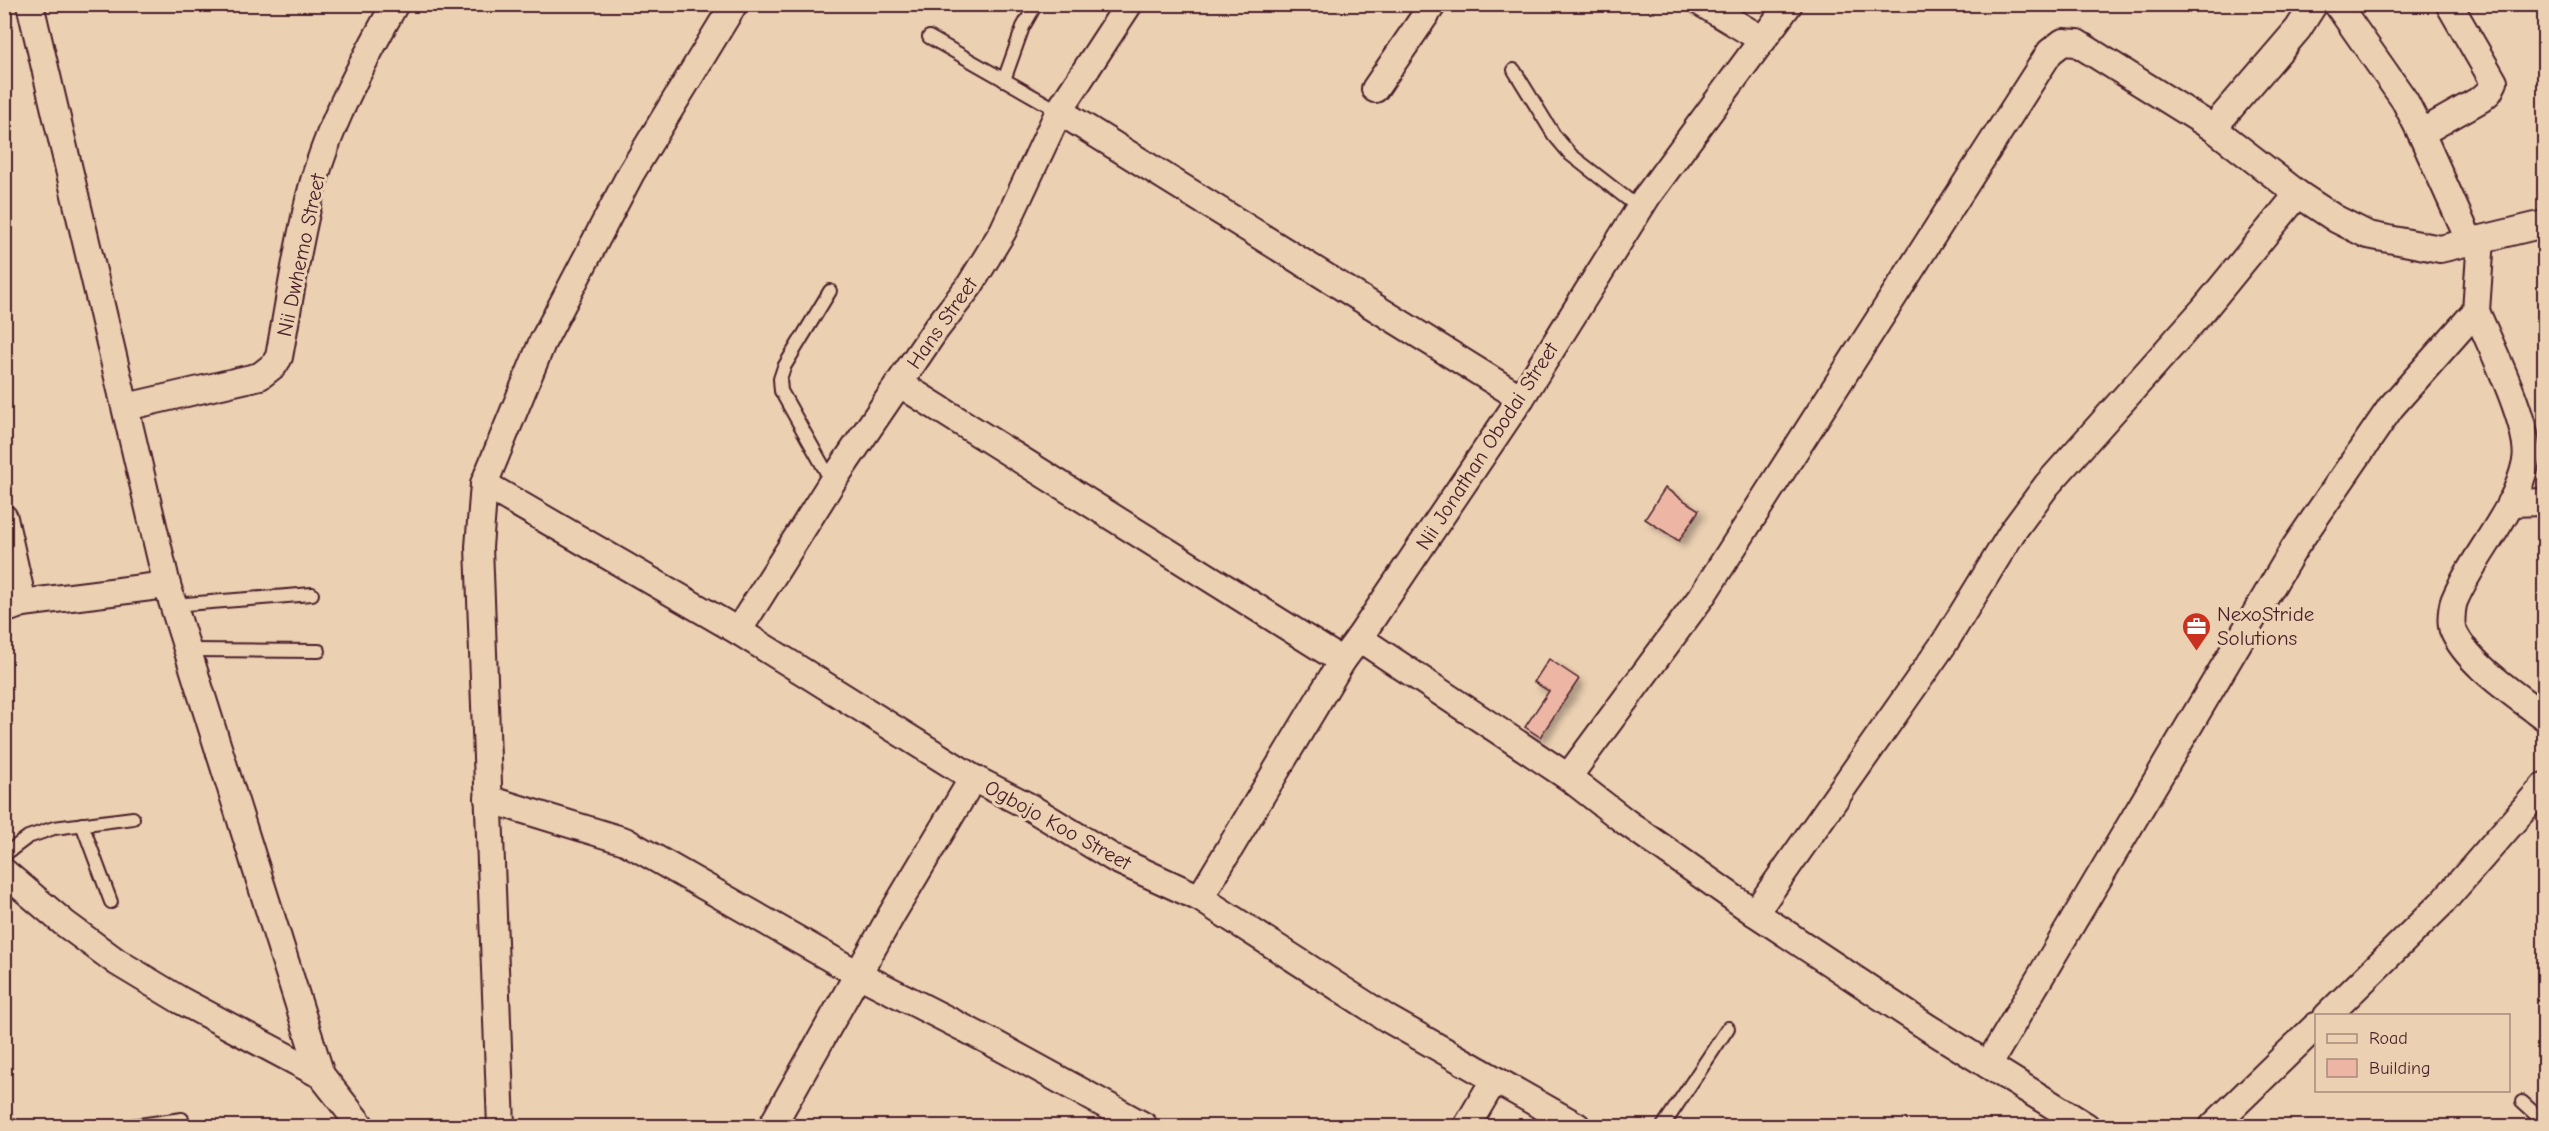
<svg xmlns="http://www.w3.org/2000/svg" width="2549" height="1131" viewBox="0 0 2549 1131" font-family="'Comic Neue',sans-serif">
  <defs>
    <filter id="shadow"><feDropShadow dx="5.5" dy="5.5" stdDeviation="3" flood-color="#0004"/></filter>
  </defs>
  <rect width="100%" height="100%" fill="#ebd0b2"/>
  <filter id="ink" filterUnits="userSpaceOnUse"><feTurbulence type="fractalNoise" baseFrequency=".0167" numOctaves="2"/><feDisplacementMap in="SourceGraphic" scale="12" xChannelSelector="R" yChannelSelector="G"/><feConvolveMatrix kernelMatrix="1 2 1 2 8 2 1 2 1" color-interpolation-filters="sRGB"/></filter>
  <g filter="url(#ink)">
    <!-- building -->
    <g fill="#edb6a4" stroke="#4a1f2b" stroke-width="1.5" filter="url(#shadow)">
      <path d="M1665 488 1699 510 1679 541 1645 519Z"/>
      <path d="M1549 659 1579 679 1540 737 1525 727 1549 691 1534 682Z"/>
    </g>
    <g fill="none" stroke-linecap="round" stroke-linejoin="round">
      <defs>
        <g id="service">
          <path d="M929 37 1059 111"/>
          <path d="M1514 70 1554 135 1571 155 1639 208"/>
          <path d="M1004 80 1023 27 1036 4"/>
          <path d="M830 291 784 367 780 379 781 391 832 482"/>
          <path d="M173 605 312 594"/>
          <path d="M187 650 319 651"/>
          <path d="M82 824 111 902"/>
          <path d="M4 855 28 837 54 828 133 818"/>
          <path d="M2522 1102 2544 1122"/>
          <path d="M132 1126 182 1119"/>
          <path d="M1663 1126 1728 1028"/>
        </g>
        <g id="minor">
          <path d="M30 4 167 585 321 1075"/>
          <path d="M1703 4 1763 40"/>
          <path d="M2337 4 2405 101 2421 133 2470 242"/>
          <path d="M1375 89 1433 4"/>
          <path d="M1059 111 1521 398"/>
          <path d="M2213 128 2298 29 2314 4"/>
          <path d="M2421 133 2481 99 2489 92 2494 82 2449 4"/>
          <path d="M2476 311C2490 345 2532 428 2526 461 2516 512 2475 552 2455 599 2452 605 2450 623 2453 630 2467 664 2516 695 2544 717"/>
          <path d="M900 384 1342 661"/>
          <path d="M126 407 260 376 274 365 279 357C289 303 297 248 310 196 326 130 362 63 395 4"/>
          <path d="M484 484 738 631 973 778 1028 806 1115 859 1200 898 1388 1019 1577 1126"/>
          <path d="M2510 503 2544 502"/>
          <path d="M4 518 23 603"/>
          <path d="M4 610 23 603 167 585"/>
          <path d="M738 631 832 482 936 329 970 285 1003 231 1059 111 1129 4"/>
          <path d="M1359 638 1568 777 1626 822 1755 913 1927 1027 2086 1126"/>
          <path d="M1568 777 1702 596 2050 52 2063 42 2077 43 2213 128 2298 194 2336 219 2368 235 2440 249 2544 224"/>
          <path d="M488 799 625 841 858 974 993 1043 1144 1126"/>
          <path d="M4 872 64 923 117 962 180 1000 321 1075 361 1126"/>
          <path d="M1200 898 1342 661 1359 638 1521 398 1648 195 1789 4"/>
          <path d="M1755 913 1945 642 2013 531 2047 485 2204 309 2298 194"/>
          <path d="M2327 1016 2442 903 2544 786"/>
          <path d="M1988 1065 2295 547 2391 407 2476 311 2481 239"/>
          <path d="M501 1126 479 547 484 484 542 343 631 173 734 4"/>
          <path d="M772 1126 892 914 973 778"/>
          <path d="M1467 1126 1494 1080"/>
          <path d="M2213 1126 2316 1026"/>
        </g>
      </defs>
      <!-- service casing -->
      <use href="#service" stroke="#4a1f2b" stroke-width="16"/>
      <!-- minor casing -->
      <use href="#minor" stroke="#4a1f2b" stroke-width="30"/>
      <!-- service -->
      <use href="#service" stroke="#ebd0b2" stroke-width="12"/>
      <!-- minor -->
      <use href="#minor" stroke="#ebd0b2" stroke-width="26"/>
    </g>
  </g>
  <!-- icons -->
  <defs>
    <symbol id="office-pin" viewBox="-11 -11 22 30"><path d="M0 17L-7.5 6A9.5 9.5 0 1 1 7.5 6Z" fill="#c8321e" stroke="#ebd0b2"/><path d="M-6-3h4V-5.5h4V-3h4V5H-6ZM-1-4.5V-3h2v-1.5ZM-6 0V1H6V0Z" fill="#fff"/></symbol>
  </defs>
  <g fill-rule="evenodd">
    <use href="#office-pin" x="2180" y="610" width="33" height="45"/>
  </g>
  <g text-anchor="middle" stroke-width="6" stroke-linejoin="round" paint-order="stroke">
    <!-- street labels -->
    <g font-size="21" fill="#4a1f2b" stroke="#ebd0b2">
      <text transform="translate(301 255) rotate(-78)" y="7">Nii Dwhemo Street</text>
      <text transform="translate(942 323) rotate(-55)" y="7">Hans Street</text>
      <text transform="translate(1487 446) rotate(-57)" y="7">Nii Jonathan Obodai Street</text>
      <text transform="translate(1058 825) rotate(29)" y="7">Ogbojo Koo Street</text>
    </g>
    <!-- poi labels -->
    <g font-size="21" fill="#4a1f2b" stroke="#ebd0b2" text-anchor="start">
      <text x="2217" y="621">NexoStride<tspan x="2217" dy="24">Solutions</tspan></text>
    </g>
  </g>
  <!-- margin -->
  <rect width="2549" height="1131" fill="none" stroke="#ebd0b2" stroke-width="24"/>
  <rect x="12" y="12" width="2525" height="1107" fill="none" stroke="#4a1f2b" stroke-width="2" filter="url(#ink)"/>
  <!-- legend -->
  <rect x="2315" y="1014" width="195" height="78" fill="#ebd0b2" stroke="#ab897c" stroke-width="1.5"/>
  <rect x="2327" y="1034" width="30" height="9" fill="#ebd0b2" stroke="#ab897c" stroke-width="1.5"/>
  <text x="2369" y="1044" font-size="18" fill="#4a1f2b">Road</text>
  <rect x="2327" y="1059" width="30" height="18" fill="#edb6a4" stroke="#ab897c" stroke-width="1.5"/>
  <text x="2369" y="1074" font-size="18" fill="#4a1f2b">Building</text>
</svg>
